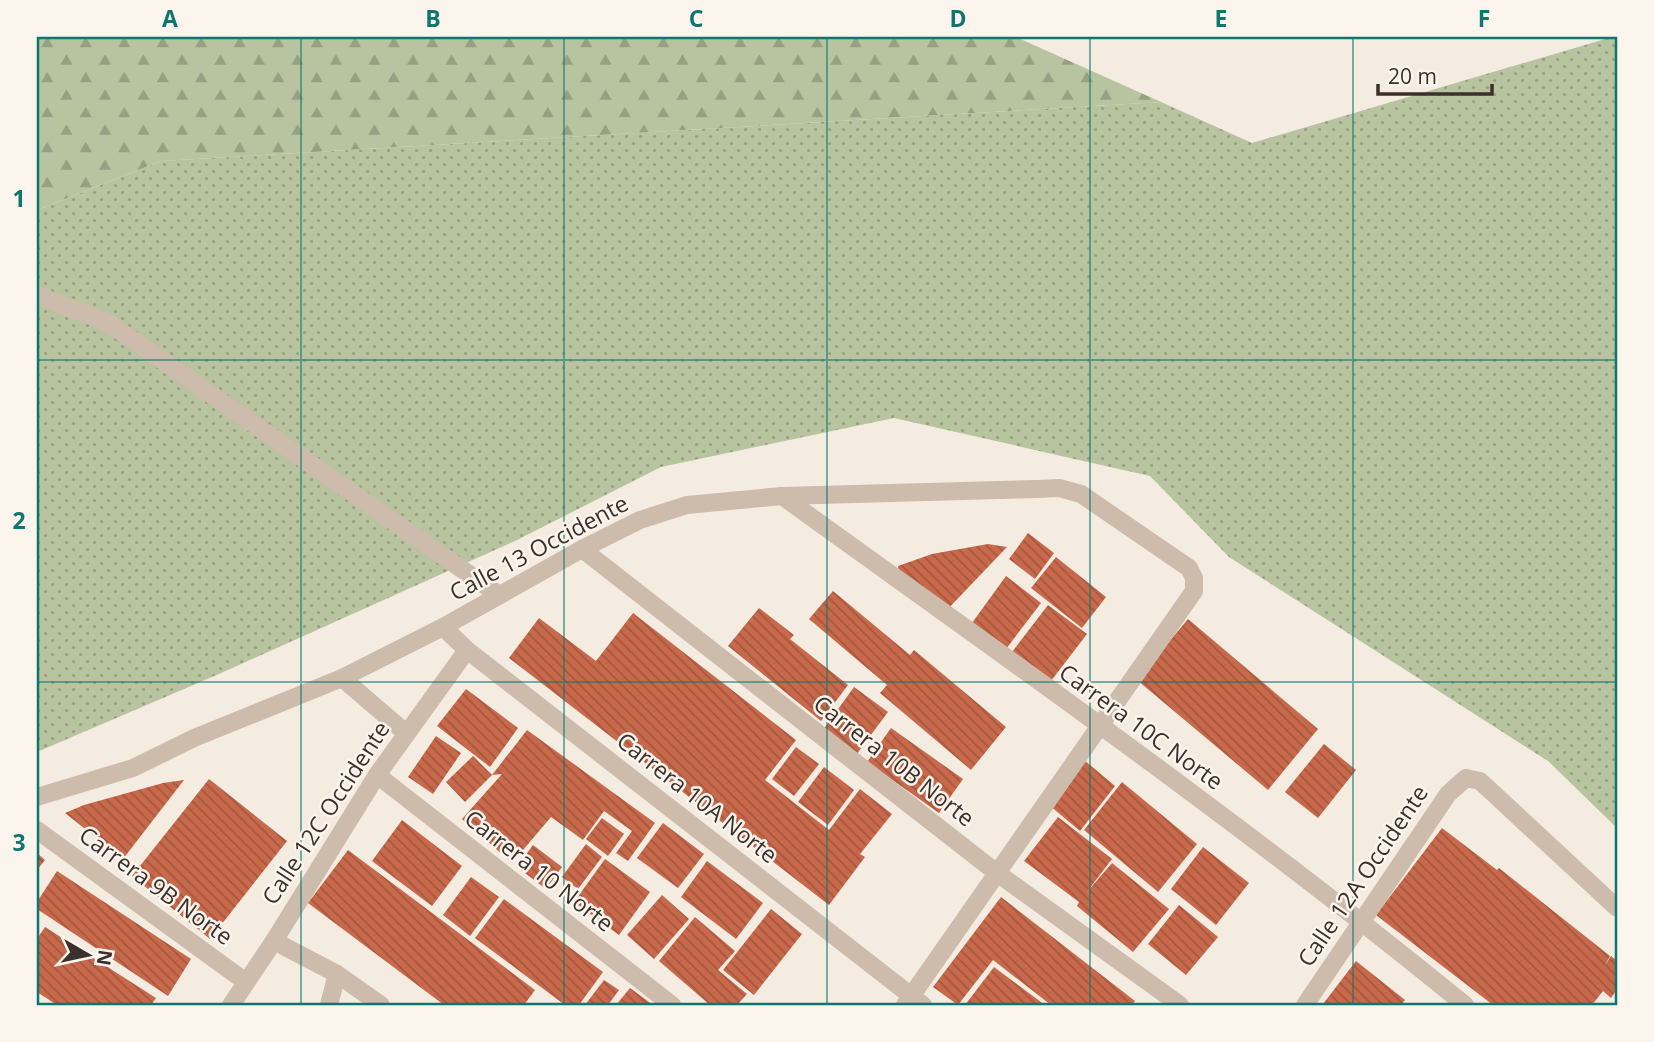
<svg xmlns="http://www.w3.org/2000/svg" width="1654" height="1042" viewBox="0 0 1654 1042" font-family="'Open Sans',sans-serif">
  <defs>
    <pattern id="green-dots" width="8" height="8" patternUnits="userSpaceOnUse" patternTransform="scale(1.75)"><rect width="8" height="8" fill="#b8c4a0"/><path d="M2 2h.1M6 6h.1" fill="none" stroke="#97a083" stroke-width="1.8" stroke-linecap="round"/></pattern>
    <pattern id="forest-firs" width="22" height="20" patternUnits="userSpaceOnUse" patternTransform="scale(1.75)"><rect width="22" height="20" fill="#b8c4a0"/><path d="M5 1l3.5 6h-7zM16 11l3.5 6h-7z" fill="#97a083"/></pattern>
    <pattern id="building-back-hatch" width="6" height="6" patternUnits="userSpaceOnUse" patternTransform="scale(1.75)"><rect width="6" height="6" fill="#c8694b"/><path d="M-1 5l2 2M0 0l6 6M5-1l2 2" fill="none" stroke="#a4573f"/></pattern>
  </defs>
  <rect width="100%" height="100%" fill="#f4ebe1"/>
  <!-- green -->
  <path fill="url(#green-dots)" d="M1612 37H1617V828L1548 761 1229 557 1150 476 894 418 661 467 517 540 219 674 37 752V210L161 161 1161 102 1252 143Z"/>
  <!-- forest -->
  <path fill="url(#forest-firs)" d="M37 37H1016L1161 102 161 161 37 210Z"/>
  <!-- building -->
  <g fill="url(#building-back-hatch)">
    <path d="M1028 533 1054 553 1035 579 1009 559Z"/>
    <path d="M988 544 1007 547 944 613 899 577 898 566 932 554Z"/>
    <path d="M1056 557 1106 597 1082 628 1031 588Z"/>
    <path d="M1006 576 1041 603 1006 649 972 623Z"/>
    <path d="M833 591 910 655 914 650 1006 727 971 770 880 693 887 685 809 619Z"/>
    <path d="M1048 605 1087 634 1051 681 1012 652Z"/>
    <path d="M759 608 794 635 790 639 848 685 821 721 728 646Z"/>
    <path d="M633 613 796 740 765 780 829 830 860 789 892 814 860 854 865 857 829 905 509 658 539 618 596 661Z"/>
    <path d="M1188 619 1318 729 1268 790 1137 680Z"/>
    <path d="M854 687 888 712 856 755 823 730Z"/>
    <path d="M466 689 518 728 490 767 437 726Z"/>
    <path d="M891 728 963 779 939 813 867 762Z"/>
    <path d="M527 730 655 823 628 861 616 853 632 831 604 811 583 840 551 817 512 863 462 819 502 774 492 775Z"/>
    <path d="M436 736 461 753 433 794 408 777Z"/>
    <path d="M1324 744 1356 770 1318 818 1285 792Z"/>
    <path d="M796 747 819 764 794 796 772 779Z"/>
    <path d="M473 756 492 775 465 802 446 782Z"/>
    <path d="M1084 760 1115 786 1080 831 1049 805Z"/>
    <path d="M824 767 854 790 828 825 798 802Z"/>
    <path d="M209 779 287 841 210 939 132 876Z"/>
    <path d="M184 780 123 859 65 813 84 805 163 783Z"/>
    <path d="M1122 782 1197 844 1158 892 1084 830Z"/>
    <path d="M1058 817 1112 859 1086 893 1112 863 1169 909 1133 952 1077 906 1079 902 1024 861Z"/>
    <path d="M602 818 624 834 608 856 586 839Z"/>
    <path d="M402 820 462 866 432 906 372 861Z"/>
    <path d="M663 823 704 854 678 888 637 858Z"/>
    <path d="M1442 828 1497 870 1499 868 1610 956 1605 965 1611 956 1617 961V989L1611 998 1603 991 1592 1005H1493L1376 915Z"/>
    <path d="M586 844 602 857 578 889 562 877Z"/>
    <path d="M533 845 562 867 546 889 517 867Z"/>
    <path d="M1203 847 1249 883 1216 925 1171 889Z"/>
    <path d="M348 850 535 990 524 1005H444L308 903Z"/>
    <path d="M37 853 45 860 37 870Z"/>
    <path d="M605 859 650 892 619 935 574 902Z"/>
    <path d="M707 861 763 903 736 939 681 897Z"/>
    <path d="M57 871 191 959 168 996 37 909V902Z"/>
    <path d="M471 877 499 897 470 936 443 915Z"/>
    <path d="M662 895 689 919 654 959 627 935Z"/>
    <path d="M1001 897 1135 1001 1132 1005H1051L993 960 958 1005 933 987Z"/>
    <path d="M504 899 603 972 579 1005H565L475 938Z"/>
    <path d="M1179 905 1218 937 1186 975 1148 944Z"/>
    <path d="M771 909 802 934 754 995 723 970Z"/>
    <path d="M695 917 735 951 718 970 747 994 737 1005H710L659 961Z"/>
    <path d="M45 927 156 998 151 1005H57L37 992V939Z"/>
    <path d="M1356 961 1405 1000 1401 1005 1323 1004Z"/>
    <path d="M994 967 1045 1005H965Z"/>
    <path d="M604 980 619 990 608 1005H585Z"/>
    <path d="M630 988 653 1005H616Z"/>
  </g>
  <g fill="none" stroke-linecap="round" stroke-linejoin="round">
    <!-- street -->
    <g stroke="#cdbbac" stroke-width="18">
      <path d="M37 295 107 322 499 595"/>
      <path d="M782 496C1012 662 1245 825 1465 1005"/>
      <path d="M582 549 997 873 1180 1005"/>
      <path d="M443 627 467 650 923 1005"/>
      <path d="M342 678 406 733"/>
      <path d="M377 775 672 1005"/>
      <path d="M37 797 133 768 194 738 342 678 443 627 582 549 640 520 687 505 782 496 1038 489 1059 488 1081 494 1189 568 1194 578V591L905 1005"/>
      <path d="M37 830 246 982"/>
      <path d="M274 941 337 974 381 1005"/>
      <path d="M231 1005 274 941 377 775 467 650"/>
      <path d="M329 1005 337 974"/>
      <path d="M1305 1005 1448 794 1466 778 1480 781 1617 908"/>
    </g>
  </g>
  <!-- grid -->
  <path fill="none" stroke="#0f766e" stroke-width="2" stroke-opacity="0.55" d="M301 37V1005M564 37V1005M827 37V1005M1090 37V1005M1353 37V1005M37 360H1617M37 682H1617"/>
  <g text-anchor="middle" stroke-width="5" stroke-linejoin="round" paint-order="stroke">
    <!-- street labels -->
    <g font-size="23" fill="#3b302b" stroke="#fbf5ee">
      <text transform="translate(539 548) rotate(-28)" y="8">Calle 13 Occidente</text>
      <text transform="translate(1141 727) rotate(36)" y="8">Carrera 10C Norte</text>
      <text transform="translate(894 761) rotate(38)" y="8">Carrera 10B Norte</text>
      <text transform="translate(697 798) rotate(38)" y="8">Carrera 10A Norte</text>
      <text transform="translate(326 813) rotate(-57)" y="8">Calle 12C Occidente</text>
      <text transform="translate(539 871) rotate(38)" y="8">Carrera 10 Norte</text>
      <text transform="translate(1363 876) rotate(-56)" y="8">Calle 12A Occidente</text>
      <text transform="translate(156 886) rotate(36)" y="8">Carrera 9B Norte</text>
    </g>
  </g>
  <!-- border -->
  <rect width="1654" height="1042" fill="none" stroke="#fbf5ee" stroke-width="77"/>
  <!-- north arrow -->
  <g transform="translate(88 955) rotate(99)" stroke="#fbf5ee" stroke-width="5" paint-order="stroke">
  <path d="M0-5L12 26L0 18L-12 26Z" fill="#3b302b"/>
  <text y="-10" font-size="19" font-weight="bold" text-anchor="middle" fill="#3b302b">N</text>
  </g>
  <!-- scale -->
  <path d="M1378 84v10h114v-10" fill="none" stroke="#3b302b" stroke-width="3.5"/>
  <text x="1388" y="84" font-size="21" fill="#3b302b" stroke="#fbf5ee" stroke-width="5" paint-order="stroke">20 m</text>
  <rect x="38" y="38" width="1578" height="966" fill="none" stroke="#0f766e" stroke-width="2.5"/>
  <g font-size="23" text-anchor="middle" font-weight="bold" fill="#0f766e">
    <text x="170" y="27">A</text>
    <text x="433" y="27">B</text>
    <text x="696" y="27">C</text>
    <text x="958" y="27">D</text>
    <text x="1221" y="27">E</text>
    <text x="1484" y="27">F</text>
    <text x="19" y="207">1</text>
    <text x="19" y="529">2</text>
    <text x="19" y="851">3</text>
  </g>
</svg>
